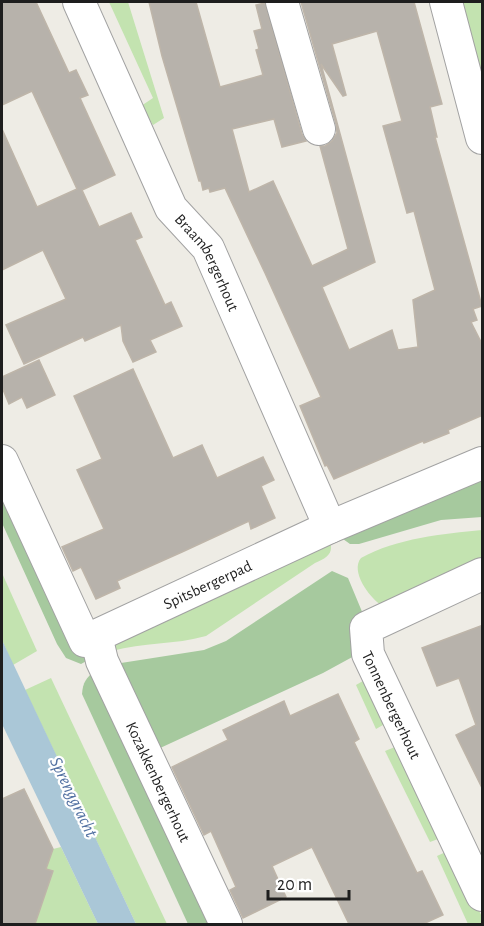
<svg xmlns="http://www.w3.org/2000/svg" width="484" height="926" viewBox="0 0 484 926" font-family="'Alegreya Sans',sans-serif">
  <rect width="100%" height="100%" fill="#eeece5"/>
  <!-- grass -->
  <g fill="#c3e3b0">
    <path d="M109 2H128L164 118 153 125 141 106 153 98Z"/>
    <path d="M455 2H482V99Z"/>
    <path d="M482 530V565L381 605C369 597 350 571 361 558 397 538 443 534 482 530Z"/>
    <path d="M329 539C335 553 327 558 315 563L206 636C175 645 143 642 112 651V636Z"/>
    <path d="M2 573 37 651 13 665 2 640Z"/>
    <path d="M51 678 167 924H136L25 690Z"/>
    <path d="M368 678 385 717 383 725 376 729 356 685Z"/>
    <path d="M400 745 440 835 438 839 430 842 385 751Z"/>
    <path d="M61 847 98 924H35L52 871 46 869 53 849Z"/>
    <path d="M448 851 452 853 482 917V924H468L437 856Z"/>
  </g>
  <!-- forest -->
  <g fill="#a6c99e">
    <path d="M482 472V517L441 520 359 544H350L343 539V533Z"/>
    <path d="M2 494 66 638 73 649 92 658 81 664 66 658 57 644 2 523Z"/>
    <path d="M332 571 348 578 363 614 356 655 323 673 158 749 121 663 204 650 226 641Z"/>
    <path d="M95 671 210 924H188L82 694C83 682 86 678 95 671Z"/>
  </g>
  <!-- water -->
  <path fill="#aac7d7" d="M2 640 136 924H98L2 724Z"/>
  <!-- building -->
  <g fill="#b7b2ab" stroke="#beb5a9" stroke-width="1.5" fill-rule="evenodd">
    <path d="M2 2H36L69 73 76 70 88 95 80 98 115 175 82 190 99 227 131 213 142 237 135 240 165 305 171 302 182 326 150 340 156 352 133 362 123 341 121 325 85 341 83 337 24 364 6 325 66 299 43 250 2 270V129L37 207 77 189 32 91 2 105Z"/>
    <path d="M149 2H196L220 87 263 75 256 50 259 49 254 31 262 29 256 5 265 3 302 134 306 141 282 147 274 119 232 129 249 192 273 181 312 266 348 249 320 146H325L332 141 337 133 336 124 301 2H414L442 104 430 107 437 137H435L482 306 473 309 477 320 471 322 483 346V415L448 430 449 433 424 443 423 441 334 479 327 465 325 466 300 406 321 397 265 273 225 188 210 192 209 188 203 190 201 181H199L162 56ZM377 31 402 121 383 126 407 213 414 211 435 290 413 300 418 347 398 350 392 330 349 350 322 287 375 262 321 64 343 96 346 95 332 44Z"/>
    <path d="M39 360 55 395 27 408 22 397 9 404 2 387V377Z"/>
    <path d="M133 369 173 458 202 445 217 478 263 457 274 480 261 486 275 518 251 529 249 521 182 552 117 581 120 588 96 599 81 567 73 571 62 547 104 529 77 470 102 459 74 396Z"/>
    <path d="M483 625V790L456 735 476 725 459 678 437 686 422 648Z"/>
    <path d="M338 694 359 739 354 742 417 873 422 871 443 915 423 924H349L312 847 272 866 286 897 243 918 230 890 236 887 211 831 204 835 172 767 228 740 223 730 284 701 290 716Z"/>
    <path d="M24 789 53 849 46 869 53 871 35 924H2V799Z"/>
  </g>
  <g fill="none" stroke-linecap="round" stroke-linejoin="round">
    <defs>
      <g id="street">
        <path id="s1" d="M79 2 171 208 208 248 330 527"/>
        <path d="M282 2 319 129"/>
        <path d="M446 2 482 138"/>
        <path id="s2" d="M2 461 85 641 330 527 482 463"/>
        <path id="s3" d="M482 574 366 628 368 654 482 895"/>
        <path id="s4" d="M96 636 102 661 226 924"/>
      </g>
    </defs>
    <!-- street casing -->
    <use href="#street" stroke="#a2a2a2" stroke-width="34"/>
    <!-- street -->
    <use href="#street" stroke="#fff" stroke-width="32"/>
  </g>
  <g text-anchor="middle" stroke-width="4.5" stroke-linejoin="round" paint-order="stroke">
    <!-- street labels -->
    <g font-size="16" fill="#1e1e1e" stroke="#fff">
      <text dy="6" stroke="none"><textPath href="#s1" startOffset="292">Braambergerhout</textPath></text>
      <text dy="6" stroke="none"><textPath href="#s2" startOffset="333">Spitsbergerpad</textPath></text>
      <text dy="6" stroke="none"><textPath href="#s3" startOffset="210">Tonnenbergerhout</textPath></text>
      <text dy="6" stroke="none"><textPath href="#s4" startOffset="159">Kozakkenbergerhout</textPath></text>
    </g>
    <!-- water labels -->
    <g font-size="18" font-style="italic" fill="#5573a3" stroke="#fff">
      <text transform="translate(74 797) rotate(64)" y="6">Sprenggracht</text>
    </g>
  </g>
  <!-- border -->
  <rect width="484" height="926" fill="none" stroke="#1e1e1e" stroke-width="6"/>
  <!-- scale -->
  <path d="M268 890v9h81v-9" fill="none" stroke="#1e1e1e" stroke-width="3"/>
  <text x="277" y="890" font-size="18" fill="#1e1e1e" stroke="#ffffff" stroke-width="4.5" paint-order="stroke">20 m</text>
</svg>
